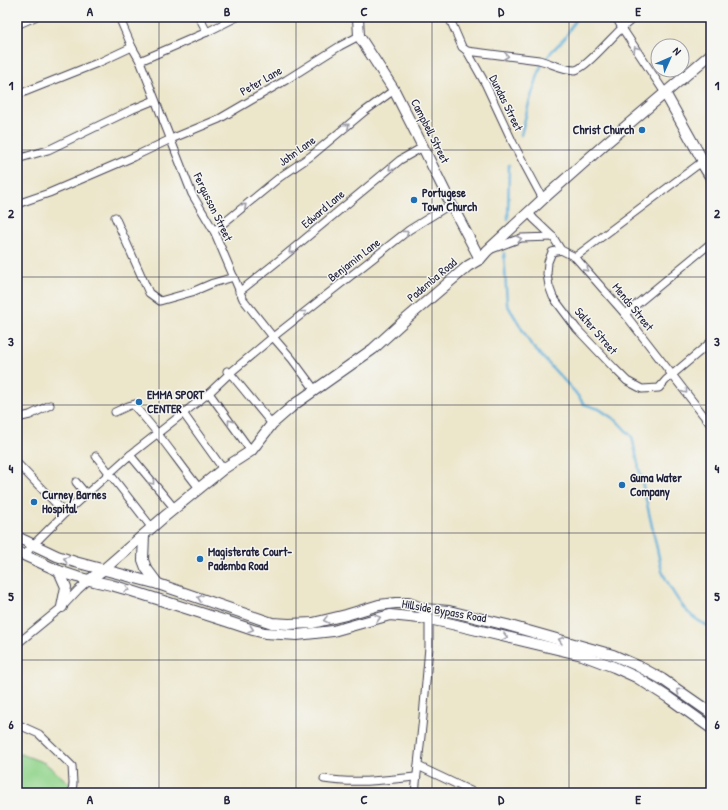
<svg xmlns="http://www.w3.org/2000/svg" width="728" height="810" viewBox="0 0 728 810" font-family="'Patrick Hand',sans-serif">
  <rect width="100%" height="100%" fill="#f6f6f2"/>
  <filter id="ink" filterUnits="userSpaceOnUse"><feTurbulence type="fractalNoise" baseFrequency=".025" numOctaves="2"/><feDisplacementMap in="SourceGraphic" scale="8" xChannelSelector="R" yChannelSelector="G"/><feConvolveMatrix kernelMatrix="1 2 1 2 8 2 1 2 1" color-interpolation-filters="sRGB"/></filter>
  <filter id="wash" filterUnits="userSpaceOnUse"><feTurbulence type="fractalNoise" baseFrequency=".012" numOctaves="4" result="noise"/><feDisplacementMap in="SourceGraphic" scale="16" xChannelSelector="R" yChannelSelector="G"/><feGaussianBlur stdDeviation="0.9" result="paint"/><feColorMatrix in="noise" values="0 0 0 0 0 0 0 0 0 0 0 0 0 0 0 0 0 1.4 0 .05"/><feComposite in="paint" operator="in"/></filter>
  <g filter="url(#wash)">
    <rect width="100%" height="100%" fill="#ece6cb"/>
    <!-- green -->
    <path fill="#92d48c" stroke="#5a7b64" d="M21 754 45 763 81 793H17V755Z"/>
    <g fill="none" stroke-linecap="round" stroke-linejoin="round">
      <!-- stream -->
      <g stroke="#5faed9" stroke-width="2.5">
        <path d="M521 135 529 103 541 66 552 51 565 38 577 17"/>
        <path d="M508 219 509 165"/>
        <path d="M504 253 507 304 532 346 575 392 584 404 599 409 617 421 632 437 662 571C669 586 679 605 692 616 698 621 705 624 711 628"/>
      </g>
    </g>
  </g>
  <g filter="url(#ink)">
    <g fill="none" stroke-linecap="round" stroke-linejoin="round">
      <defs>
        <g id="minor">
          <path d="M119 17 132 47 140 61 192 194 214 231 243 299 273 337 292 359 315 390"/>
          <path d="M199 17 207 32"/>
          <path d="M449 17 462 47 467 51 485 83 513 143 543 199"/>
          <path d="M616 17 622 28 665 93"/>
          <path d="M17 25 35 17"/>
          <path d="M467 51 539 60C551 63 562 70 575 70 585 69 612 37 621 29 625 25 630 21 635 17"/>
          <path d="M140 61 207 32 237 17"/>
          <path d="M17 95 100 62 132 47"/>
          <path d="M17 159 48 150 133 109 155 100"/>
          <path d="M703 165 711 158"/>
          <path d="M17 204 49 193 133 157 171 139 219 119 286 80 340 46 359 36"/>
          <path d="M529 213 534 219 553 237 561 250 575 257 625 314 711 425"/>
          <path d="M115 217 149 293 160 301 192 292 213 283 234 277"/>
          <path d="M214 231 280 177 311 156 365 111 394 90"/>
          <path d="M492 249 521 238 553 237"/>
          <path d="M561 250 552 252 548 262 547 274 549 286 553 297 577 329 614 368 627 381 642 389 659 388 666 380 711 342"/>
          <path d="M575 257 703 161"/>
          <path d="M239 292 283 257 400 160 423 147"/>
          <path d="M625 314 711 243"/>
          <path d="M227 371 230 373 272 424"/>
          <path d="M209 393 251 451"/>
          <path d="M115 412 128 406 135 404V407C159 432 178 462 199 488"/>
          <path d="M183 413 223 469"/>
          <path d="M17 418 30 415 50 405"/>
          <path d="M130 455 175 509"/>
          <path d="M96 456 152 528"/>
          <path d="M17 463 65 513"/>
          <path d="M76 482 86 494"/>
          <path d="M25 555 33 545 65 513 130 455 209 393 230 373 273 337 409 230 451 204"/>
          <path d="M17 644 62 607 78 590 89 580"/>
          <path d="M17 724 39 734 72 766 73 783 72 793"/>
          <path d="M418 766 475 793"/>
          <path d="M324 779C355 784 386 780 416 777"/>
          <path d="M415 793 423 717 429 647V619L428 616"/>
        </g>
        <g id="secondary">
          <path d="M358 17 359 36 394 90 423 147 451 204 480 259"/>
          <path d="M665 93 703 161V165L711 178"/>
          <path d="M144 535 143 560 146 568 158 584"/>
          <path d="M17 537 57 556 75 562 158 584 272 623 289 624 313 623 346 615 379 605 396 603H409L424 609 449 611 507 625 613 655 638 666 662 679 711 713"/>
          <path d="M17 552 59 571 77 577 89 580 111 585 132 591 226 621 253 630 265 633 297 635 333 631 390 615 429 619 452 624 582 655 614 667 636 677 669 698 711 728"/>
          <path d="M59 571 66 587 62 607"/>
          <path d="M89 580 103 570 164 517 223 469 251 451 272 424 295 404 373 349 405 320 468 266 480 259 487 251 543 199 605 144 711 54"/>
        </g>
      </defs>
      <!-- minor casing -->
      <use href="#minor" stroke="#403f51" stroke-width="9"/>
      <!-- secondary casing -->
      <use href="#secondary" stroke="#403f51" stroke-width="12"/>
      <!-- minor -->
      <use href="#minor" stroke="#fff" stroke-width="7"/>
      <!-- secondary -->
      <use href="#secondary" stroke="#fff" stroke-width="10"/>
    </g>
    <!-- one-way arrows -->
    <defs><path id="oneway-chevron" d="M-2-3.5L2.5 0L-2 3.5" fill="none" stroke-width="1.6" stroke-linecap="round" stroke-linejoin="round"/></defs>
    <g stroke="#9c9ca7">
      <use href="#oneway-chevron" transform="translate(636 49) rotate(-123)"/>
      <use href="#oneway-chevron" transform="translate(506 56) rotate(7)"/>
      <use href="#oneway-chevron" transform="translate(347 126) rotate(-40)"/>
      <use href="#oneway-chevron" transform="translate(391 168) rotate(140)"/>
      <use href="#oneway-chevron" transform="translate(244 206) rotate(-40)"/>
      <use href="#oneway-chevron" transform="translate(406 233) rotate(-37)"/>
      <use href="#oneway-chevron" transform="translate(519 239) rotate(-14)"/>
      <use href="#oneway-chevron" transform="translate(291 251) rotate(140)"/>
      <use href="#oneway-chevron" transform="translate(586 269) rotate(49)"/>
      <use href="#oneway-chevron" transform="translate(304 313) rotate(-38)"/>
      <use href="#oneway-chevron" transform="translate(685 391) rotate(52)"/>
      <use href="#oneway-chevron" transform="translate(230 422) rotate(-125)"/>
      <use href="#oneway-chevron" transform="translate(152 482) rotate(50)"/>
      <use href="#oneway-chevron" transform="translate(66 559) rotate(-160)"/>
      <use href="#oneway-chevron" transform="translate(127 589) rotate(16)"/>
      <use href="#oneway-chevron" transform="translate(200 598) rotate(-161)"/>
      <use href="#oneway-chevron" transform="translate(378 618) rotate(-15)"/>
      <use href="#oneway-chevron" transform="translate(326 620) rotate(166)"/>
      <use href="#oneway-chevron" transform="translate(251 629) rotate(18)"/>
      <use href="#oneway-chevron" transform="translate(505 637) rotate(14)"/>
      <use href="#oneway-chevron" transform="translate(561 640) rotate(-164)"/>
      <use href="#oneway-chevron" transform="translate(679 691) rotate(-145)"/>
    </g>
  </g>
  <!-- grid -->
  <path fill="none" stroke="#22223b" stroke-width="1" stroke-opacity="0.55" d="M159 17V793M296 17V793M432 17V793M569 17V793M17 150H711M17 277H711M17 405H711M17 533H711M17 660H711"/>
  <!-- markers -->
  <g fill="#1f6fb2" stroke="#f6f6f2" stroke-width="1.5">
    <circle cx="642" cy="130" r="4"/>
    <circle cx="414" cy="200" r="4"/>
    <circle cx="139" cy="402" r="4"/>
    <circle cx="622" cy="485" r="4"/>
    <circle cx="34" cy="502" r="4"/>
    <circle cx="200" cy="559" r="4"/>
  </g>
  <g text-anchor="middle" stroke-width="3" stroke-linejoin="round" paint-order="stroke">
    <!-- street labels -->
    <g font-size="12" fill="#22223b" stroke="#f6f6f2">
      <text transform="translate(261 81) rotate(-30)" y="4">Peter Lane</text>
      <text transform="translate(506 103) rotate(64)" y="4">Dundas Street</text>
      <text transform="translate(430 131) rotate(63)" y="4">Campbell Street</text>
      <text transform="translate(297 151) rotate(-36)" y="4">John Lane</text>
      <text transform="translate(213 207) rotate(64)" y="4">Fergusson Street</text>
      <text transform="translate(323 209) rotate(-40)" y="4">Edward Lane</text>
      <text transform="translate(354 260) rotate(-38)" y="4">Benjamin Lane</text>
      <text transform="translate(432 280) rotate(-40)" y="4">Pademba Road</text>
      <text transform="translate(633 307) rotate(51)" y="4">Mends Street</text>
      <text transform="translate(596 331) rotate(49)" y="4">Salter Street</text>
      <text transform="translate(444 611) rotate(10)" y="4">Hillside Bypass Road</text>
    </g>
    <!-- poi labels -->
    <g font-size="12" font-weight="bold" fill="#22223b" stroke="#f6f6f2" text-anchor="start">
      <text x="634" y="134" text-anchor="end">Christ Church</text>
      <text x="422" y="197">Portugese<tspan x="422" dy="14">Town Church</tspan></text>
      <text x="147" y="399">EMMA SPORT<tspan x="147" dy="14">CENTER</tspan></text>
      <text x="630" y="482">Guma Water<tspan x="630" dy="14">Company</tspan></text>
      <text x="42" y="499">Curney Barnes<tspan x="42" dy="14">Hospital</tspan></text>
      <text x="208" y="556">Magisterate Court-<tspan x="208" dy="14">Pademba Road</tspan></text>
    </g>
  </g>
  <!-- margin -->
  <rect width="728" height="810" fill="none" stroke="#f6f6f2" stroke-width="44"/>
  <!-- north arrow -->
  <g transform="translate(670 58) rotate(45)"><circle r="19" fill="#f6f6f2" stroke="#a1a1a9"/>
  <path d="M0-3L7 15L0 10L-7 15Z" fill="#1f6fb2"/>
  <text y="-6" font-size="11" font-weight="bold" text-anchor="middle" fill="#22223b">N</text>
  </g>
  <rect x="22" y="22" width="684" height="766" fill="none" stroke="#22223b" stroke-width="1.5"/>
  <g font-size="13" text-anchor="middle" font-weight="bold" fill="#22223b">
    <text x="90" y="16">A</text>
    <text x="227" y="16">B</text>
    <text x="364" y="16">C</text>
    <text x="501" y="16">D</text>
    <text x="638" y="16">E</text>
    <text x="11" y="90">1</text>
    <text x="717" y="90">1</text>
    <text x="11" y="218">2</text>
    <text x="717" y="218">2</text>
    <text x="11" y="346">3</text>
    <text x="717" y="346">3</text>
    <text x="11" y="473">4</text>
    <text x="717" y="473">4</text>
    <text x="11" y="601">5</text>
    <text x="717" y="601">5</text>
    <text x="11" y="729">6</text>
    <text x="717" y="729">6</text>
    <text x="90" y="804">A</text>
    <text x="227" y="804">B</text>
    <text x="364" y="804">C</text>
    <text x="501" y="804">D</text>
    <text x="638" y="804">E</text>
  </g>
</svg>
